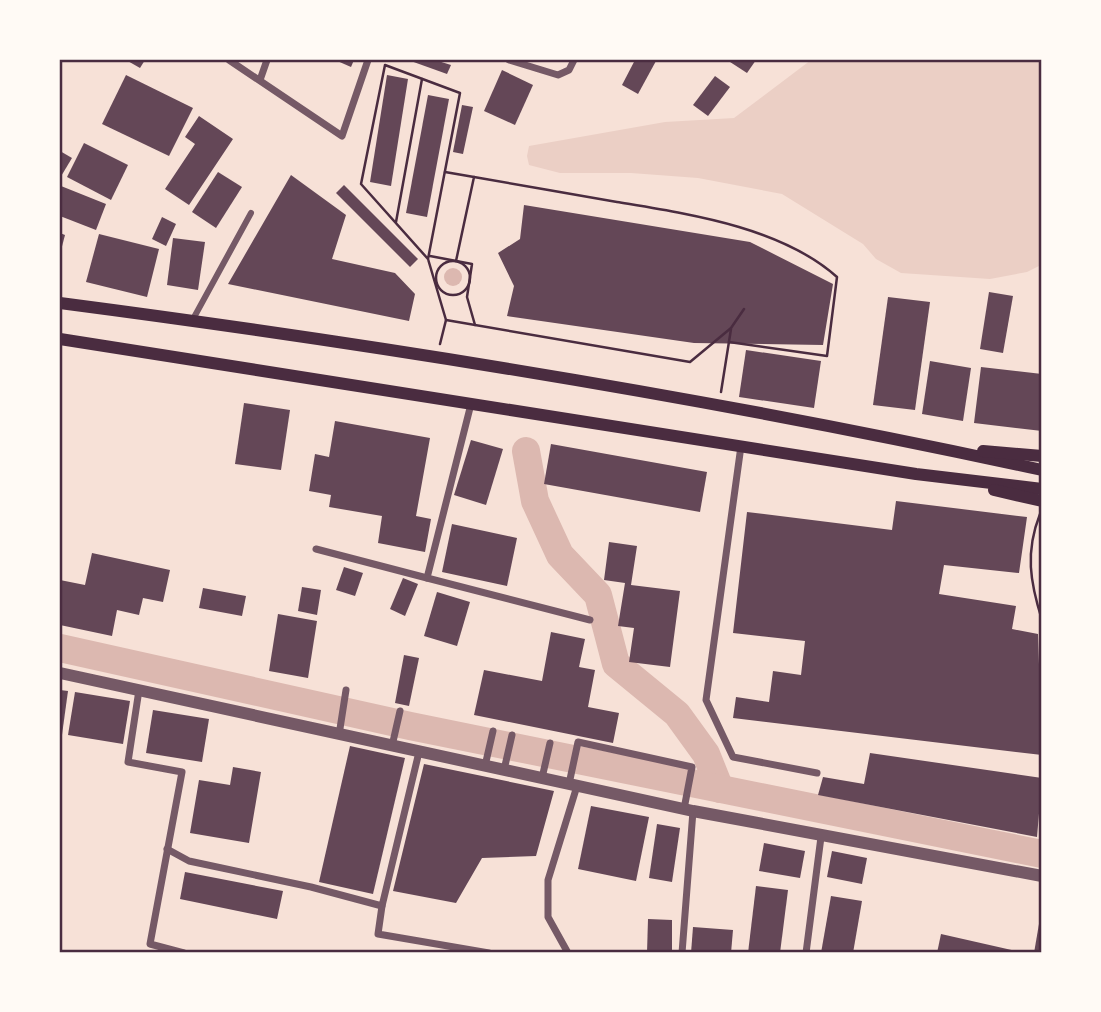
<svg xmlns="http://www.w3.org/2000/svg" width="1101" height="1012" viewBox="0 0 1101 1012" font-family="Overpass,sans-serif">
  <rect width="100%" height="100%" fill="#f7e1d7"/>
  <!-- green -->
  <path fill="#ebcfc5" d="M811 60H1041V265L1027 272 990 279 901 273 876 259 863 244 782 194 698 178 631 173H560L529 165 527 156 529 146 665 122 734 118Z"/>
  <!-- water -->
  <circle fill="#dcb8b0" cx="453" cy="277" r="9"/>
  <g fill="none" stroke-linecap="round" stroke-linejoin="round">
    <!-- river -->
    <g stroke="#dcb8b0" stroke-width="28">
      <path d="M526 451 535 501 560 555 598 595 616 664 677 714 706 754 720 789"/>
      <path d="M60 648 410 726 1042 854"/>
    </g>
  </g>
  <!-- building -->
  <g fill="#644757">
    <path d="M126 60H145L140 68Z"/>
    <path d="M335 60H354L351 67Z"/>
    <path d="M408 60H435L451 65 447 74Z"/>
    <path d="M635 60 656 61 638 94 622 85Z"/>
    <path d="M727 60H756L747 73Z"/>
    <path d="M502 70 533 85 515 125 484 111Z"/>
    <path d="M126 75 193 108 169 156 102 124Z"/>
    <path d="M387 75 408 79 391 186 370 182Z"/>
    <path d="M715 76 730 87 708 116 693 105Z"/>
    <path d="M428 95 449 99 427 217 406 213Z"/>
    <path d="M462 105 473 107 463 154 453 152Z"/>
    <path d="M199 116 233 139 189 205 165 189 195 144 185 137Z"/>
    <path d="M84 143 128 165 111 200 67 177Z"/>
    <path d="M60 151 72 158 60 178Z"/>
    <path d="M218 172 242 187 216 228 192 212Z"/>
    <path d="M291 175 346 215 332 259 395 273 415 294 409 321 228 284Z"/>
    <path d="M344 185 418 259 410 267 336 193Z"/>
    <path d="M61 186 106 204 96 230 60 216Z"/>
    <path d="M524 205 750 242 833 284 823 345 694 343 507 316 514 286 498 253 520 239Z"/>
    <path d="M162 217 176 224 166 246 152 239Z"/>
    <path d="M60 233 65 235 60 254Z"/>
    <path d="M99 234 159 249 147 297 86 282Z"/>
    <path d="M173 238 205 242 198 290 167 285Z"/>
    <path d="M989 292 1013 296 1003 353 980 349Z"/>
    <path d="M888 297 930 302 915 410 873 405Z"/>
    <path d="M746 350 821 361 814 408 739 397Z"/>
    <path d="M930 361 971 368 963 421 922 414Z"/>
    <path d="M981 367 1042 374V431L974 423Z"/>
    <path d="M244 403 290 410 281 470 235 464Z"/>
    <path d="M335 421 430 438 416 516 431 519 425 552 378 543 382 516 329 507 331 495 309 491 315 454 329 457Z"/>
    <path d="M471 440 503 449 486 505 454 495Z"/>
    <path d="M551 444 707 472 700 512 544 484Z"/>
    <path d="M896 501 1027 517 1019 573 944 565 939 594 1016 606 1012 629 1038 634 1042 755 733 718 736 697 769 702 773 671 801 675 805 641 733 633 747 512 892 530Z"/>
    <path d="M452 524 517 538 507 586 442 572Z"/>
    <path d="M609 542 637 546 631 585 680 591 670 667 629 662 634 628 618 626 625 583 604 580Z"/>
    <path d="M92 553 170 570 163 602 143 598 139 615 117 610 112 636 60 625V580L85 585Z"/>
    <path d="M344 567 363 573 355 596 336 590Z"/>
    <path d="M403 578 418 584 405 616 390 609Z"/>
    <path d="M302 587 321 590 317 615 298 611Z"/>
    <path d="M203 588 246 596 242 616 199 608Z"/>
    <path d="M437 592 470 602 457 646 424 636Z"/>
    <path d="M278 614 317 621 308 678 269 671Z"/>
    <path d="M551 632 585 639 579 667 595 670 588 707 619 713 613 743 474 715 484 670 542 681Z"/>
    <path d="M404 655 419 658 409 706 395 703Z"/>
    <path d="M60 690 68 691 61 742H60Z"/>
    <path d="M75 692 130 701 123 744 68 735Z"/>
    <path d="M153 710 209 719 202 762 146 753Z"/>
    <path d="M350 746 405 758 373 894 319 882Z"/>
    <path d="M870 753 1042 778 1037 837 818 795 823 777 864 784Z"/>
    <path d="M424 764 554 791 536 856 482 858 456 903 393 891Z"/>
    <path d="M233 767 261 772 249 843 190 833 199 780 230 785Z"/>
    <path d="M591 806 649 817 636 881 578 869Z"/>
    <path d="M657 824 680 828 672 882 649 878Z"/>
    <path d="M764 843 805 851 800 878 759 871Z"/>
    <path d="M832 851 867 858 862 884 827 877Z"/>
    <path d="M185 872 283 891 277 919 180 899Z"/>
    <path d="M756 886 788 890 780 953H748Z"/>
    <path d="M831 896 862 901 853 953H821Z"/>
    <path d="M1040 918 1042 953H1034Z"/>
    <path d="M648 919 672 920V953H647Z"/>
    <path d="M693 927 733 930 731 953H691Z"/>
    <path d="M941 934 1016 951V953H937Z"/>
  </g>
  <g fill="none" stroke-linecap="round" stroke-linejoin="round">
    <!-- path -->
    <g stroke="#4a2c40" stroke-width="2.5">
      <path d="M445 172 474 177 456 261"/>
      <path d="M474 177C522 185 569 194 617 202 689 214 781 227 837 277L827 356 729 342"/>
      <path d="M396 222 422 79"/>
      <path d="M430 256 472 264 467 297 475 325"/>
      <path d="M428 259 460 93 385 65 361 184 428 259 446 320"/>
      <circle cx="453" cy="278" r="17"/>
      <path d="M440 344 446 320 690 362 731 328 744 309"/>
      <path d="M721 392 731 329"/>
      <path d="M1040 514C1025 552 1030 582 1042 620"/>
    </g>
    <!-- pedestrian -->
    <path stroke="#755966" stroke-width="6" d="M192 321 251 213"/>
    <!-- minor -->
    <g stroke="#755966" stroke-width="7">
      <path d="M229 60 342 136 368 60"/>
      <path d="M509 60 558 75 569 70 574 60"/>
      <path d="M260 80 267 60"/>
      <path d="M471 404 427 578 590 620"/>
      <path d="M741 446 706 700 733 757 817 773"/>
      <path d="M316 549 427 578"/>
      <path d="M139 690 128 762 182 772 150 944 184 953"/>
      <path d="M339 735 346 690"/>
      <path d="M392 746 400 711"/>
      <path d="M485 766 493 731"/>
      <path d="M504 770 512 735"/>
      <path d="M542 778 550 743"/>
      <path d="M569 784 578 742 692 767 684 809"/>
      <path d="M167 849 189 861 311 887 382 906 419 752"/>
      <path d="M382 906 378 934 489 953"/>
      <path d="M568 953 548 917V880L577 786"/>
      <path d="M682 953 693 811"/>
      <path d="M806 953 821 837"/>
    </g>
    <!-- tertiary -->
    <path stroke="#755966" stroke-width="12" d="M60 673 693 811 1042 876"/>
    <!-- secondary -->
    <g stroke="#4a2c40" stroke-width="12">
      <path d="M60 303C389 346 717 399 1042 470"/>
      <path d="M60 339 916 474 1042 489"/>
      <path d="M983 451 1042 456"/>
      <path d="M994 490 1042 501"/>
    </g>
  </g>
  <!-- border -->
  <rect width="1101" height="1012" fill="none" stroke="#fffaf5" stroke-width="122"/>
  <rect x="61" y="61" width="979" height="890" fill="none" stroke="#4a2c40" stroke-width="2.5"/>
</svg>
